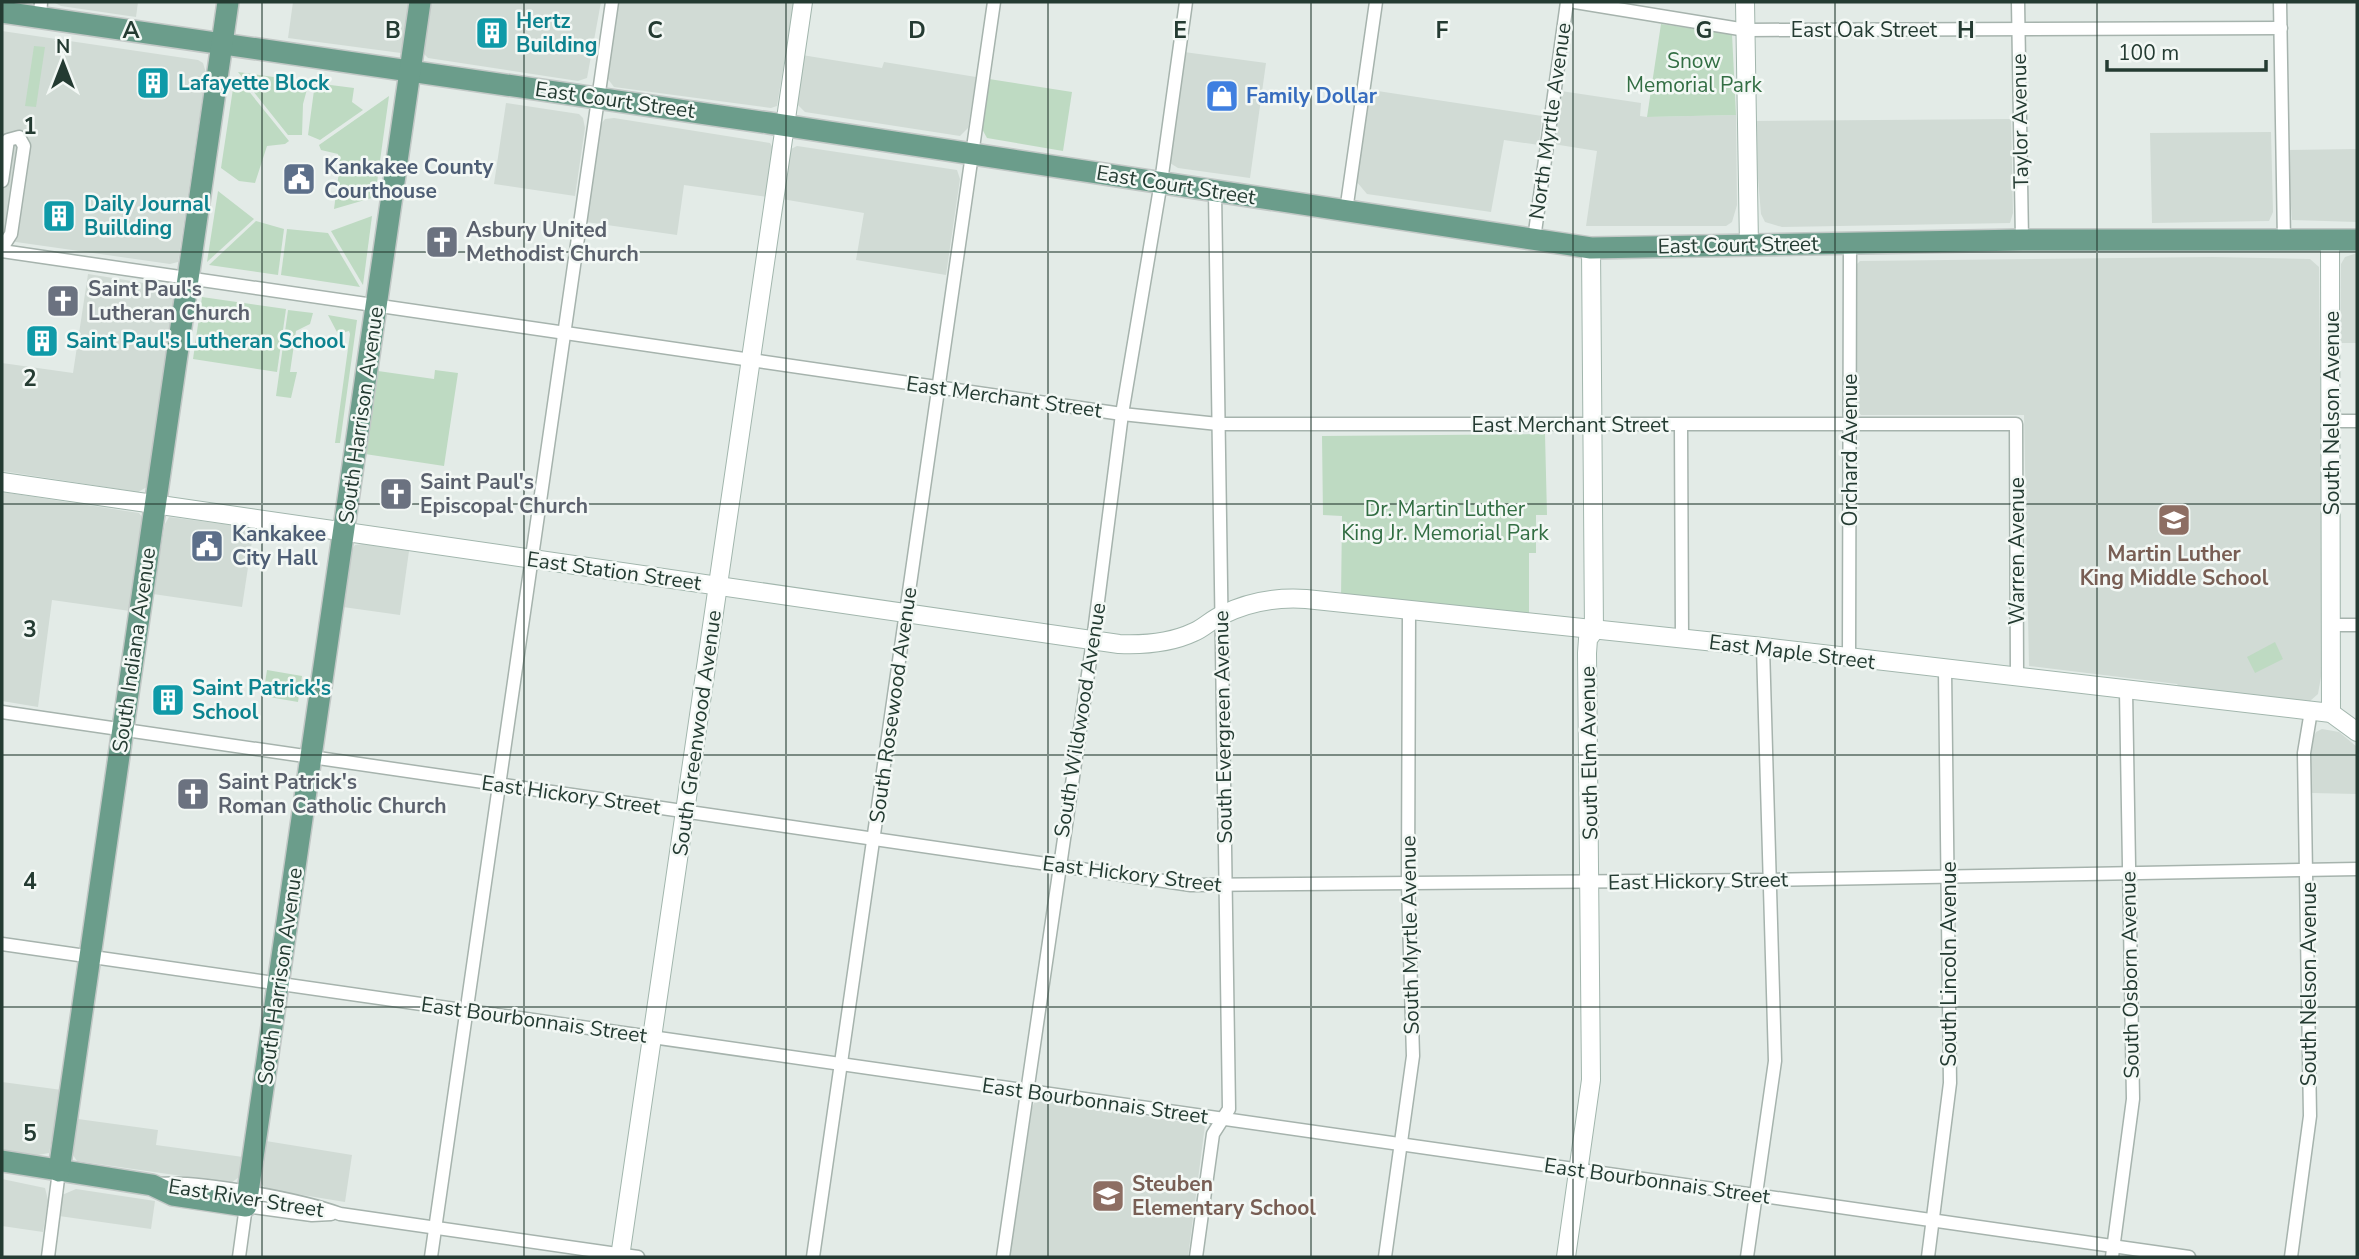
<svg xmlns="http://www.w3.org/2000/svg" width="2359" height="1259" viewBox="0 0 2359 1259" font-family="'Nunito Sans',sans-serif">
  <rect width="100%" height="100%" fill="#e3ebe7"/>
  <!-- built -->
  <g fill="#d1dbd5">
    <path d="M53 2H138L136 17 61 6Z"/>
    <path d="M293 2H409L401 53 288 38Z"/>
    <path d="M431 2H601L587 78 578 81 428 58 423 53Z"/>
    <path d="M618 2H794L777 106 771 108 614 87 608 79Z"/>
    <path d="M2 31 198 60 203 63 206 73 178 262 170 264 2 240Z"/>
    <path d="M1184 52 1266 63 1250 178 1178 168 1170 163Z"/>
    <path d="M802 55 882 68 884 62 976 77 968 128 960 136 805 112 796 103Z"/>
    <path d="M1371 90 1542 116 1539 145 1504 140 1491 212 1367 194 1356 181Z"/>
    <path d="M1561 91 1641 103 1640 116 1647 117 1736 115 1737 205 1732 222 1726 226H1586L1597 151 1553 144Z"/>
    <path d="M506 103 579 114 583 118 585 128 575 196 494 184Z"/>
    <path d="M614 118 770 143 773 148 767 197 684 185 677 235 586 222 601 124 605 119Z"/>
    <path d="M2011 119 2013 213 2010 223 1782 227 1765 222 1761 214 1753 121Z"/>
    <path d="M2271 132 2273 212 2269 221 2152 223 2150 133Z"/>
    <path d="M797 146 957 170 960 179 946 275 856 260 864 213 782 199 789 150Z"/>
    <path d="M2357 149V222L2292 220 2287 150Z"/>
    <path d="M2357 253V343H2341V264L2345 257Z"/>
    <path d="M2213 257 2310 259 2319 267 2323 665 2318 694 2310 701 2181 689 2177 684 2029 666 2024 415H1861L1856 409 1855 266 1860 261Z"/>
    <path d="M88 274 169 287 175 295 147 487 138 492 2 471V363L73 373Z"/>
    <path d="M2 492 139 513 142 517 130 611 52 600 38 707 2 701Z"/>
    <path d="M169 517 254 528 242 607 153 594 165 524Z"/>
    <path d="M363 544 409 551 400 615 343 607 351 551 355 545Z"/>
    <path d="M2322 729 2339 732 2357 747V794L2312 793 2310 744 2316 732Z"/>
    <path d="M2 1082 62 1090 49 1153 32 1156 2 1151Z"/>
    <path d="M1044 1101 1205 1125 1188 1257H1010L1032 1108 1034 1103Z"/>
    <path d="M78 1119 158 1130 156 1145 243 1157 239 1177 231 1183 77 1161 73 1155Z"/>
    <path d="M266 1141 352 1155 345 1202 266 1189 260 1182Z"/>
    <path d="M2 1179 45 1188 48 1200 43 1232 2 1226Z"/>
    <path d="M76 1189 155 1201 151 1229 59 1216 62 1195Z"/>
  </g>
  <!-- green -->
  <g fill="#bedac2">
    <path d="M1661 24 1732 34 1736 115 1647 117Z"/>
    <path d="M34 46 45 47 36 107 25 106Z"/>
    <path d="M238 72 309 82 303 104 302 135H288Z"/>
    <path d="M989 79 1072 92 1063 151 987 138 982 129Z"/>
    <path d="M234 82 243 84 289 141 285 144 267 146 255 183 239 181 221 168Z"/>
    <path d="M315 83 354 88 352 102 363 110 320 140 308 135Z"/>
    <path d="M389 96 375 197 334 209 340 164 338 154 321 150 319 145Z"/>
    <path d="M218 191 254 219 207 262Z"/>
    <path d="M372 216 363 285 331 231Z"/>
    <path d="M256 221 284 229 278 275 209 265Z"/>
    <path d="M287 229 328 233 360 287 281 275Z"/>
    <path d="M202 297 286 309 277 372 193 359Z"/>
    <path d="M288 310 313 313 310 324 296 331 290 372H297L291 398 276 396Z"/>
    <path d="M328 315 357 320 340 443H335L350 334 349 331 338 334Z"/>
    <path d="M435 370 458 373 444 466 365 454 378 371 434 379Z"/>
    <path d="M1545 434 1547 515H1536V553H1529V616L1341 599 1342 516 1323 515 1322 436Z"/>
    <path d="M2275 642 2283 659 2255 673 2247 657Z"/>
    <path d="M267 670 302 676 298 702 263 696Z"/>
  </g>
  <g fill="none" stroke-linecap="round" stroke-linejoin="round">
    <defs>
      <g id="street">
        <path d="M1575 2 1746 30 2281 28"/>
        <path d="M2018 2 2022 240"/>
        <path d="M2280 2 2284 241"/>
        <path d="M40 17 41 2"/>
        <path d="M2 181 8 140 19 137 24 146 11 234 2 248"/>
        <path d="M1346 211 1376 2"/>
        <path d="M1534 239 1567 2"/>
        <path d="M2 251 1122 414 1218 424H2016L2017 678"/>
        <path d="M2332 421H2357"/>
        <path d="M1681 425 1682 639"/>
        <path d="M2333 625H2357"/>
        <path d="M1849 658 1850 242"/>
        <path d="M2 712 1191 885 1770 880 2357 869"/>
        <path d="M2 944 2189 1257"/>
        <path d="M159 1184C198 1180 302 1200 340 1214L638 1257"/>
        <path d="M48 1257 59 1171"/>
        <path d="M239 1257 246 1206 312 1215 331 1214"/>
        <path d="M431 1257 612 2"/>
        <path d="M813 1257 994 2"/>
        <path d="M1003 1257 1093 640 1122 414 1161 182 1186 2"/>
        <path d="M1196 1257 1213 1134 1229 1109 1215 191"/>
        <path d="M1385 1257 1413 1056 1408 884 1409 612"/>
        <path d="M1747 1257 1775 1061 1763 647"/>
        <path d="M1928 1257 1950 1083 1945 670"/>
        <path d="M2112 1257 2133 1099 2126 691"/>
        <path d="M2291 1257 2310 1116 2304 753 2311 711"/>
      </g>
      <g id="secondary">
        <path d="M1745 2 1749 246"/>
        <path d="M2330 240 2331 713"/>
        <path d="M2 482 1119 644C1143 645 1171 643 1194 632 1204 628 1212 619 1222 615 1248 602 1277 597 1306 599L1763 647 2331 713 2357 732"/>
        <path d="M620 1257 803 2"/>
        <path d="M1566 1257 1591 1080 1587 653 1588 639 1594 631 1591 248"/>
      </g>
      <g id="primary">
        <path d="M2 12 769 123 1591 248 2022 240H2357"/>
        <path d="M2 1161 152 1185 173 1195 246 1206 420 2"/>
        <path d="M59 1171 228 2"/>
      </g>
    </defs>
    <!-- street casing -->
    <use href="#street" stroke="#a6b3ad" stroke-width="15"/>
    <!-- secondary casing -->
    <use href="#secondary" stroke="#a2b6ad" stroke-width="20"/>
    <!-- primary casing -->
    <use href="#primary" stroke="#c2c8c6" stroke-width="24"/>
    <!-- street -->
    <use href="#street" stroke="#fff" stroke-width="12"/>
    <!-- secondary -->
    <use href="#secondary" stroke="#fff" stroke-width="18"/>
    <!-- primary -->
    <use href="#primary" stroke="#6b9d8b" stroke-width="21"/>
  </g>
  <!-- grid -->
  <path fill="none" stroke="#243b32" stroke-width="2" stroke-opacity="0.55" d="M262 2V1257M524 2V1257M786 2V1257M1048 2V1257M1311 2V1257M1573 2V1257M1835 2V1257M2097 2V1257M2 252H2357M2 504H2357M2 755H2357M2 1007H2357"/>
  <!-- icons -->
  <defs>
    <symbol id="building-square" viewBox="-11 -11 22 22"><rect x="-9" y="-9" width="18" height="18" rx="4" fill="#0f9aa8" stroke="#f3f8f5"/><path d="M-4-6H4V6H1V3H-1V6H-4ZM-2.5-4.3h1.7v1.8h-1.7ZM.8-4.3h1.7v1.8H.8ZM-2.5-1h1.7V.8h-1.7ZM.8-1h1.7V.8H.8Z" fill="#fff"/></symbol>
    <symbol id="shop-square" viewBox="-11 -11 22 22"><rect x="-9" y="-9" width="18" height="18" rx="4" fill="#3f7fe0" stroke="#f3f8f5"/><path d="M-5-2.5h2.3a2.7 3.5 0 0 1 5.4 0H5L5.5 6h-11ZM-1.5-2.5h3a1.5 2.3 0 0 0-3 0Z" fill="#fff"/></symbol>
    <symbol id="civic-square" viewBox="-11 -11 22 22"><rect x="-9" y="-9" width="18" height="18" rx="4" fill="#5c6f8a" stroke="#f3f8f5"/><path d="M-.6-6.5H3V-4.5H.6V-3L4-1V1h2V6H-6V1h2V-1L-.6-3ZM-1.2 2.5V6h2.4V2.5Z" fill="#fff"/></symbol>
    <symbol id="church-square" viewBox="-11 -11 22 22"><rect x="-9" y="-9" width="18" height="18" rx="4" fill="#6b7280" stroke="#f3f8f5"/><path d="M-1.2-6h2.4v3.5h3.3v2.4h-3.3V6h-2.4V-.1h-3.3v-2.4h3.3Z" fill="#fff"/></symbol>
    <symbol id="school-square" viewBox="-11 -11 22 22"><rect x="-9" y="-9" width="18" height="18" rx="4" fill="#8d6e63" stroke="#f3f8f5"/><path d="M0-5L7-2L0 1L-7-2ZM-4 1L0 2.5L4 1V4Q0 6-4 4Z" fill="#fff"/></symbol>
  </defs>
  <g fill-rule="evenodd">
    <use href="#building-square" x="473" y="14" width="38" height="38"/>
    <use href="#building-square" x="134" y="64" width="38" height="38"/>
    <use href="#shop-square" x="1203" y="77" width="38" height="38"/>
    <use href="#civic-square" x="280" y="160" width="38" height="38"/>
    <use href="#building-square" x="40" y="197" width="38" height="38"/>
    <use href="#church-square" x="423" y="223" width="38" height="38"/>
    <use href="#church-square" x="44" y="282" width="38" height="38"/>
    <use href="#building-square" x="23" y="322" width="38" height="38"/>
    <use href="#church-square" x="377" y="475" width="38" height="38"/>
    <use href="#school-square" x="2155" y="501" width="38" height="38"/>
    <use href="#civic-square" x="188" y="527" width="38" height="38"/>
    <use href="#building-square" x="149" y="681" width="38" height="38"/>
    <use href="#church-square" x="174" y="775" width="38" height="38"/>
    <use href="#school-square" x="1089" y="1177" width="38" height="38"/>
  </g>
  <g text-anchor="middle" stroke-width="5" stroke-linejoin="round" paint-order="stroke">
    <!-- culture labels -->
    <g font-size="21" font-weight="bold" fill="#0d838f" stroke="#f3f8f5" text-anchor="start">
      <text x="516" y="28">Hertz<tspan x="516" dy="24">Building</tspan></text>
      <text x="178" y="90">Lafayette Block</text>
      <text x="84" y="211">Daily Journal<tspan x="84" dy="24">Buillding</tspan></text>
      <text x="66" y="348">Saint Paul's Lutheran School</text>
      <text x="192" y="695">Saint Patrick's<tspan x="192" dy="24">School</tspan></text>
    </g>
    <!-- street labels -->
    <g font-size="21" fill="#243b32" stroke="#f3f8f5">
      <text x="1864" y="37">East Oak Street</text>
      <text transform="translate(615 100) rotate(8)" y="7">East Court Street</text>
      <text transform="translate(1550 121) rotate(-82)" y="7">North Myrtle Avenue</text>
      <text transform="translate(2020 121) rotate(-91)" y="7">Taylor Avenue</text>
      <text transform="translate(1176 185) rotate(9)" y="7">East Court Street</text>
      <text transform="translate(1738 245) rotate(-1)" y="7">East Court Street</text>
      <text transform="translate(1004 397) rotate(8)" y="7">East Merchant Street</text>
      <text transform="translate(2332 413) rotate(-90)" y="7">South Nelson Avenue</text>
      <text transform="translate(361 415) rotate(-82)" y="7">South Harrison Avenue</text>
      <text x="1570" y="432">East Merchant Street</text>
      <text transform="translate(1850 450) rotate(-90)" y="7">Orchard Avenue</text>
      <text transform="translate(2017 551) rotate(-90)" y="7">Warren Avenue</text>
      <text transform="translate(614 571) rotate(8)" y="7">East Station Street</text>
      <text transform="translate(134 650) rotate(-82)" y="7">South Indiana Avenue</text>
      <text transform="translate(1792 652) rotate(7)" y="7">East Maple Street</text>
      <text transform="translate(893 705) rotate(-82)" y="7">South Rosewood Avenue</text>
      <text transform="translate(1080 720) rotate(-81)" y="7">South Wildwood Avenue</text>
      <text transform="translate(1223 727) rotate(-91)" y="7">South Evergreen Avenue</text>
      <text transform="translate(697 733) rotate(-82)" y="7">South Greenwood Avenue</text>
      <text transform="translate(1589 753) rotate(-91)" y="7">South Elm Avenue</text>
      <text transform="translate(571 795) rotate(8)" y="7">East Hickory Street</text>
      <text transform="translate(1132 874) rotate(7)" y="7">East Hickory Street</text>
      <text transform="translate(1698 881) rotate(-1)" y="7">East Hickory Street</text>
      <text transform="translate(1410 935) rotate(-91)" y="7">South Myrtle Avenue</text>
      <text transform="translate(1949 964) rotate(-90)" y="7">South Lincoln Avenue</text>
      <text transform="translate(2130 975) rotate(-91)" y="7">South Osborn Avenue</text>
      <text transform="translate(280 976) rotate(-82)" y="7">South Harrison Avenue</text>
      <text transform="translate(2309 984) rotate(-90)" y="7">South Nelson Avenue</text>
      <text transform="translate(534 1020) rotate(8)" y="7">East Bourbonnais Street</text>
      <text transform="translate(1095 1101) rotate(8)" y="7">East Bourbonnais Street</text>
      <text transform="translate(1657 1181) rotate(8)" y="7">East Bourbonnais Street</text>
      <text transform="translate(246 1198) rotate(9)" y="7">East River Street</text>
    </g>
    <!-- park labels -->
    <g font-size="21" fill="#326e43" stroke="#f3f8f5">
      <text x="1694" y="68">Snow<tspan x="1694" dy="24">Memorial Park</tspan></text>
      <text x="1445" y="516">Dr. Martin Luther<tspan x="1445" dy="24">King Jr. Memorial Park</tspan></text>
    </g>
    <!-- shop labels -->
    <g font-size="21" font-weight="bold" fill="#366cbe" stroke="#f3f8f5" text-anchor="start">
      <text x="1246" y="103">Family Dollar</text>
    </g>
    <!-- service labels -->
    <g font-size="21" font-weight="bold" fill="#4e5e75" stroke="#f3f8f5" text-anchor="start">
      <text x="324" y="174">Kankakee County<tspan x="324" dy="24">Courthouse</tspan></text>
      <text x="232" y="541">Kankakee<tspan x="232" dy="24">City Hall</tspan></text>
    </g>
    <!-- worship labels -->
    <g font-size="21" font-weight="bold" fill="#5b616d" stroke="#f3f8f5" text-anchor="start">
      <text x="466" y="237">Asbury United<tspan x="466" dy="24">Methodist Church</tspan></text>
      <text x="88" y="296">Saint Paul's<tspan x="88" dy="24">Lutheran Church</tspan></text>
      <text x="420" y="489">Saint Paul's<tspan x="420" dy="24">Episcopal Church</tspan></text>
      <text x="218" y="789">Saint Patrick's<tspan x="218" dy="24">Roman Catholic Church</tspan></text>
    </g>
    <!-- education labels -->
    <g font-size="21" font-weight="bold" fill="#785e54" stroke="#f3f8f5">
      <text x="2174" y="561">Martin Luther<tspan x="2174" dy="24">King Middle School</tspan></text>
      <text x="1132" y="1191" text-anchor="start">Steuben<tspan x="1132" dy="24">Elementary School</tspan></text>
    </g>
  </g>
  <g font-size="23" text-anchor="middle" font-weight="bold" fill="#243b32" stroke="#f3f8f5" stroke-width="5" stroke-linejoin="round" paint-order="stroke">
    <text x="131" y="38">A</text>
    <text x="393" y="38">B</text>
    <text x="655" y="38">C</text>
    <text x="917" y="38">D</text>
    <text x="1180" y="38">E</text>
    <text x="1442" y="38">F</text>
    <text x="1704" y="38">G</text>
    <text x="1966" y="38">H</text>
    <text x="30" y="134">1</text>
    <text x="30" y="386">2</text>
    <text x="30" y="637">3</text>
    <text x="30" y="889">4</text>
    <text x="30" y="1141">5</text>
  </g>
  <!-- border -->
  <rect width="2359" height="1259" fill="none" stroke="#243b32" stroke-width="7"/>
  <!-- north arrow -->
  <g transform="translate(63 63)" stroke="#f3f8f5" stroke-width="5" paint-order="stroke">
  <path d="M0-5L12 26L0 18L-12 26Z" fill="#243b32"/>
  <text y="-10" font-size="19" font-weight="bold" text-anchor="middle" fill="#243b32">N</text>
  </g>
  <!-- scale -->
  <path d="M2107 60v10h159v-10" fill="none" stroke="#243b32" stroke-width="3.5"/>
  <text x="2118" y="60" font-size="21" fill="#243b32" stroke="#f3f8f5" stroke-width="5" paint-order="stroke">100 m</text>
</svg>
